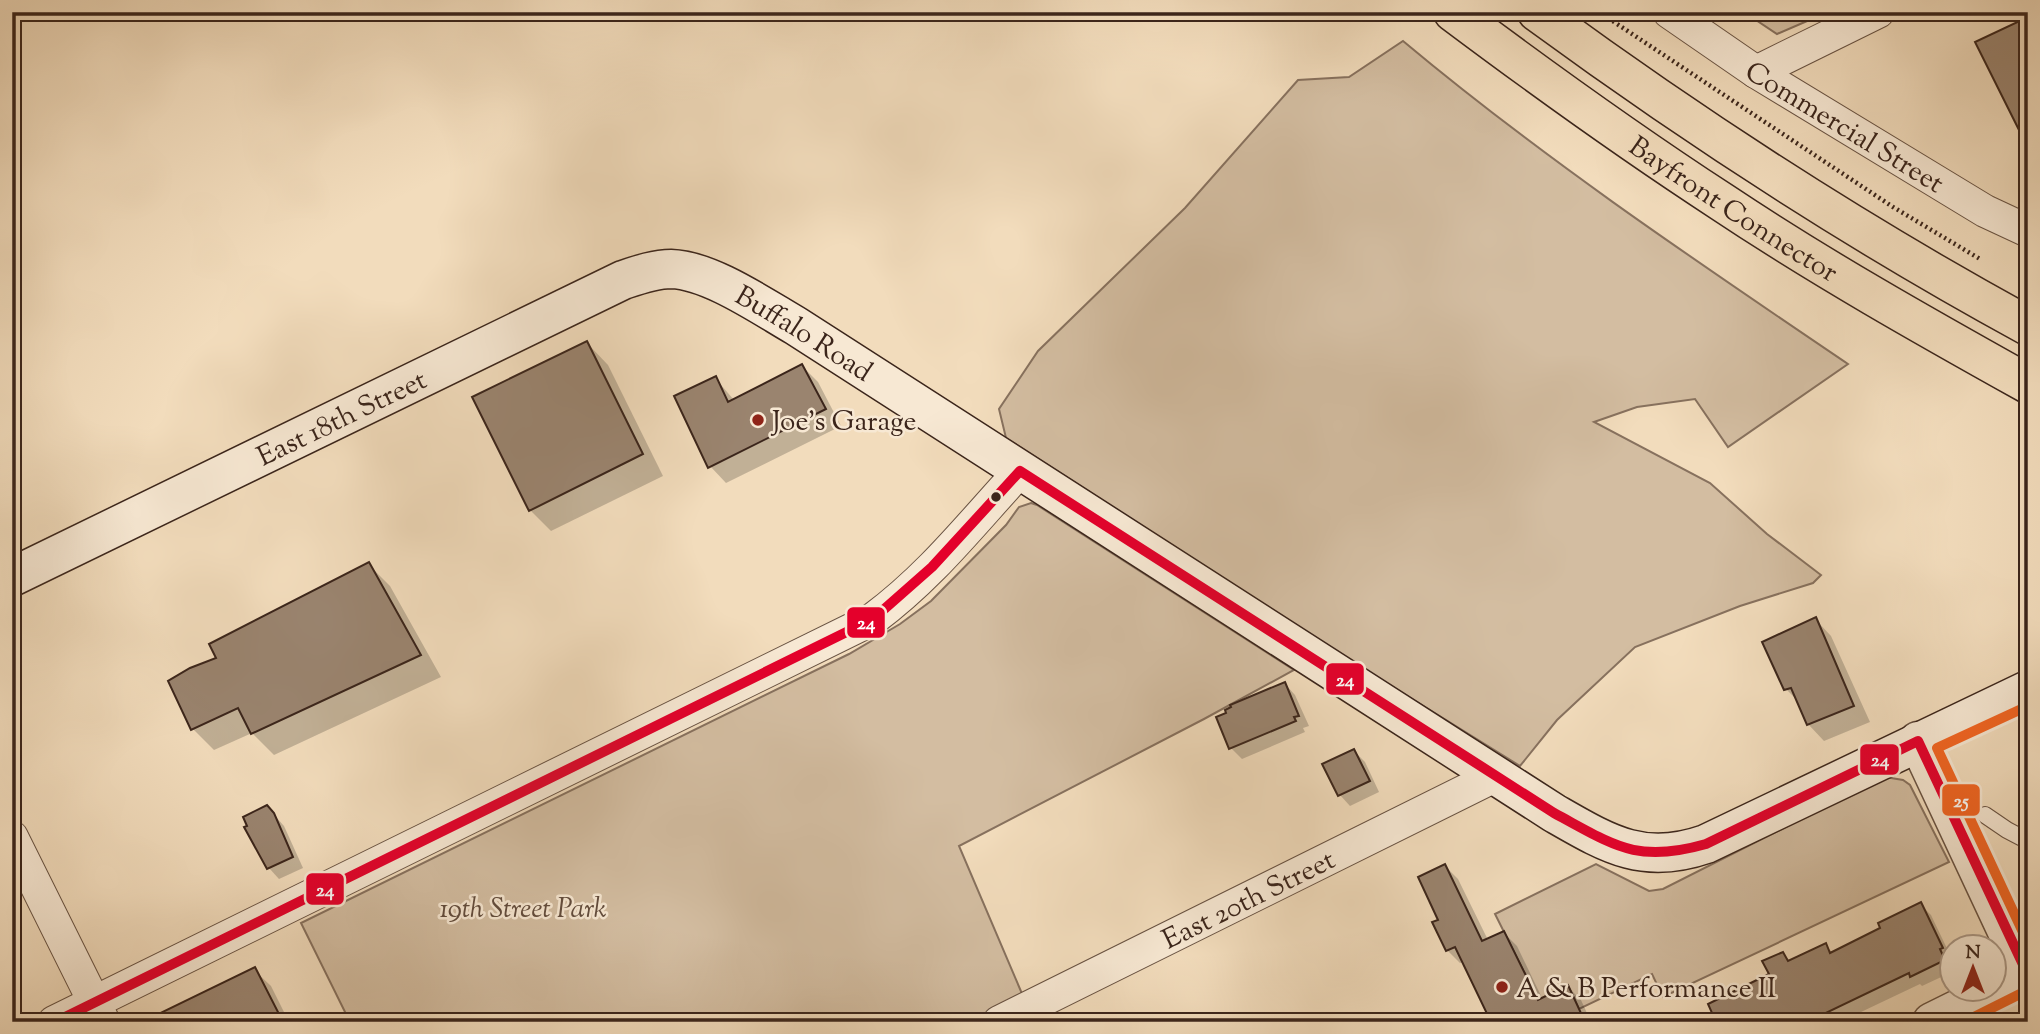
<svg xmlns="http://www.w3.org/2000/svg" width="2040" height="1034" viewBox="0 0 2040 1034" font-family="'Sorts Mill Goudy',serif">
  <rect width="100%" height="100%" fill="#f2dcbc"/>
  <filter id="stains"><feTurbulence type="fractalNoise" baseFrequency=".00286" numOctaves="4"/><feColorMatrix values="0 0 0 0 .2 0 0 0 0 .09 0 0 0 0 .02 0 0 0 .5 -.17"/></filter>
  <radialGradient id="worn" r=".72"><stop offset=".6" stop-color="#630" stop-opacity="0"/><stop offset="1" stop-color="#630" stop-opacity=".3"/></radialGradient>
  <!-- green -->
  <g fill="#d3bda1" stroke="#87715e" stroke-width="2">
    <path d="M1744 12H1828L1777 34Z"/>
    <path d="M1403 41C1544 159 1696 261 1848 364L1728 447 1695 399 1637 407 1594 422 1710 483 1767 534 1821 575 1813 583 1740 606 1635 647 1557 720 1520 766 1343 656 1006 438 999 409 1038 351 1185 208 1298 80 1349 77Z"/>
    <path d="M1031 503 1037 505 1294 670 1204 719 959 846 1023 996 969 1022H341L348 1018 301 923 849 654 900 624 931 601 1006 525 1019 507Z"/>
    <path d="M1885 777 1903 780 1910 785 1949 862 1663 997 1652 974 1579 1009 1568 985 1538 1000 1495 914 1596 864 1649 891 1663 889Z"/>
  </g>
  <!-- shadow -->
  <g fill="#0003">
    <path d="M587 343 608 365 663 476 551 531 530 510Z"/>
    <path d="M802 366 818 382 841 426 726 483 710 466 715 378 734 400Z"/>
    <path d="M368 564 390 586 441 677 274 755 252 733 214 750 193 729 219 659Z"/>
    <path d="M1815 619 1831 636 1870 722 1824 741 1808 724 1798 701 1786 689Z"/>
    <path d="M1285 684 1295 695 1309 726 1303 728 1305 732 1242 759 1231 748Z"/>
    <path d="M1354 751 1365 762 1379 792 1350 806 1340 795Z"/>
    <path d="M267 807 284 826 303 868 279 879 269 868Z"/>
    <path d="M1445 866 1458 879 1488 940 1504 933 1517 946 1543 1000 1568 987 1581 1000 1591 1022H1481L1491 1017 1464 962 1460 963 1447 950 1440 920Z"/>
    <path d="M1920 904 1931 915 1952 959 1949 961 1952 972 1922 986 1920 984 1840 1022H1705L1716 1017 1771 975 1783 954 1791 962 1825 945 1833 953 1882 929Z"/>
    <path d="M254 970 271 986 289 1022H146Z"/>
  </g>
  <!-- building -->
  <g fill="#9a846f" stroke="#3b251b" stroke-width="2">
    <path d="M2028 17V148L1975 42Z"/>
    <path d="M587 341 643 454 529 511 472 397Z"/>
    <path d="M802 364 826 409 708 468 674 396 716 376 728 402Z"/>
    <path d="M369 562 421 655 251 734 238 708 191 730 168 681 190 668 216 658 209 644Z"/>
    <path d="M1816 617 1854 706 1807 725 1791 688 1784 690 1762 642Z"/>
    <path d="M1285 682 1299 716 1294 717 1296 721 1229 749 1216 717 1226 713 1225 710 1231 707 1230 705Z"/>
    <path d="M1354 749 1370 781 1338 796 1322 764Z"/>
    <path d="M267 805 274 813 293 857 267 869 244 827 247 826 243 817Z"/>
    <path d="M1445 864 1482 941 1504 931 1538 1000 1568 985 1585 1022H1491L1455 947 1446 951 1432 922 1438 920 1418 877Z"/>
    <path d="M1921 902 1943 948 1940 949 1945 960 1910 977 1909 973 1807 1022H1716L1708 1004 1769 974 1762 961 1783 952 1788 961 1826 943 1830 953 1880 928 1878 923Z"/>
    <path d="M255 967 279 1014 264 1022H142Z"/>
  </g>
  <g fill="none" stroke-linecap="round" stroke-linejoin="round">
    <defs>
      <path id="service" d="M1985 815 2007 830 2028 841"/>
      <g id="minor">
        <path id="s1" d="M1669 12 1756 72 1985 211 2028 231"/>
        <path d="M1756 72 1878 12"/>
        <path d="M12 837 103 1020"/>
        <path d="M54 1022 873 619C931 576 971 524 1020 471"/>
        <path id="s2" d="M999 1022 1497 775"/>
      </g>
      <g id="tertiary">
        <path d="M1918 741 2028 976"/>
        <path d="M1932 1022 2027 975"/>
      </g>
      <g id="secondary">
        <path id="s3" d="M12 577 623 280C638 275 655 269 671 269 710 270 763 307 796 326L1554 813C1608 844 1643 866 1706 844L2028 690"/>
      </g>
      <g id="trunk">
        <path id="s4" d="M1453 12C1541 78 1630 142 1722 202 1821 268 1924 326 2028 384"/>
        <path d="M1537 12C1694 127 1857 233 2028 326"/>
      </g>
    </defs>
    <!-- service casing -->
    <use href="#service" stroke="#695343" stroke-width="18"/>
    <!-- minor casing -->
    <use href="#minor" stroke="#695343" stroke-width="34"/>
    <!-- tertiary casing -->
    <use href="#tertiary" stroke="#695343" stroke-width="41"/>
    <!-- secondary casing -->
    <use href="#secondary" stroke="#3b251b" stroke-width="41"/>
    <!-- trunk casing -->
    <use href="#trunk" stroke="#3b251b" stroke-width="41"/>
    <!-- path -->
    <path stroke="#3b251b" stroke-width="4.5" stroke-dasharray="2 3.5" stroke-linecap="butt" d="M1599 12 1893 207 1980 259"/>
    <!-- service -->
    <use href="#service" stroke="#f7e8d3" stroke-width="16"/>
    <!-- minor -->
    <use href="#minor" stroke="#f7e8d3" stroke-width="32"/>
    <!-- tertiary -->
    <use href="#tertiary" stroke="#f7e8d3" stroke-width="38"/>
    <!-- secondary -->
    <use href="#secondary" stroke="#f7e8d3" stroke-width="38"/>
    <!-- trunk -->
    <use href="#trunk" stroke="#f2dcbc" stroke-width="38"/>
    <defs>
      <path id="bus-1" d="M55 1022 873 619 932 567 1020 471 1554 813C1614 845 1636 864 1706 844L1918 741 2028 975"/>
      <g id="bus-2">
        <path d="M2028 706 1937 748 2028 943"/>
        <path d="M1964 1022 2028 990"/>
      </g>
    </defs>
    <!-- bus-1 casing -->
    <use href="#bus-1" stroke="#f7e8d3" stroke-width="16"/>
    <!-- bus-2 casing -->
    <use href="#bus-2" stroke="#f7e8d3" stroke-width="16"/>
    <!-- bus-1 -->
    <use href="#bus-1" stroke="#e4002b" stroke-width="10"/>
    <!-- bus-2 -->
    <use href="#bus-2" stroke="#f26522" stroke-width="10"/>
  </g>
  <!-- markers -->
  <g fill="#8f2418" stroke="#f7e8d3" stroke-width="2.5">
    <circle cx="758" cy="420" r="7"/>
    <circle cx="1502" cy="987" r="7"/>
  </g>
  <circle fill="#3b251b" stroke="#f7e8d3" stroke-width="2.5" cx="996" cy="497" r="6"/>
  <g text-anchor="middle" stroke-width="5" stroke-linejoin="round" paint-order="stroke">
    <!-- street labels -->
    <g font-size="28" fill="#3b251b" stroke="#f7e8d3">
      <text dy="10" stroke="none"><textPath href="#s1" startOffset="210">Commercial Street</textPath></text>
      <text dy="10" stroke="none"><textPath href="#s4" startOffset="343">Bayfront Connector</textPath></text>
      <text dy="10" stroke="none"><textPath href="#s3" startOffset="878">Buffalo Road</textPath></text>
      <text dy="10" stroke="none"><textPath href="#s3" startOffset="366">East 18th Street</textPath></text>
      <text dy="10" stroke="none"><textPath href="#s2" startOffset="278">East 20th Street</textPath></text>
    </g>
    <!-- poi labels -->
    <g font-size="28" fill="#3b251b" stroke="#f7e8d3" text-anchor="start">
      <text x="772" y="430">Joe's Garage</text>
      <text x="1516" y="997">A &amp; B Performance II</text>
    </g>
    <!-- park labels -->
    <g font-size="28" font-style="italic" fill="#614b3c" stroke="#f7e8d3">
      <text x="523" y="917">19th Street Park</text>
    </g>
  </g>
  <g stroke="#f7e8d3" stroke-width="2.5">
    <rect x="846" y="606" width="40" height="33" rx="7" fill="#e4002b"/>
    <rect x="1325" y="662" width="40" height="34" rx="7" fill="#e4002b"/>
    <rect x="1859" y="743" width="41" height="33" rx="7" fill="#e4002b"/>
    <rect x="1941" y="783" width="40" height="34" rx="7" fill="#f26522"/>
    <rect x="305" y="872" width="40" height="34" rx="7" fill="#e4002b"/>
  </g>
  <g font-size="19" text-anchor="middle" font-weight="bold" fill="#fff">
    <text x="866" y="629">24</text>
    <text x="1345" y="686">24</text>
    <text x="1880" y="766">24</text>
    <text x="1961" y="807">25</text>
    <text x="325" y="896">24</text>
  </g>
  <!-- margin -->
  <rect width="2040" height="1034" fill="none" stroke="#f2dcbc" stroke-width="42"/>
  <rect x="14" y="14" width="2012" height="1006" fill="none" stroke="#3b251b" stroke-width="3.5"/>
  <rect x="21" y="21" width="1998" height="992" fill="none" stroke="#3b251b" stroke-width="2"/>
  <!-- north arrow -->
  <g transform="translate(1973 968)"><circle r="33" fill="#f7e8d3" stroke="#ac9a89" stroke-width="2"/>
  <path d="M0-5L12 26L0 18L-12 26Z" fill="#8f2418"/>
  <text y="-10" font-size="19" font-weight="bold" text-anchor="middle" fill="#3b251b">N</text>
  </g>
  <rect width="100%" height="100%" filter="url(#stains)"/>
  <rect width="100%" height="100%" fill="url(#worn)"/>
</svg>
